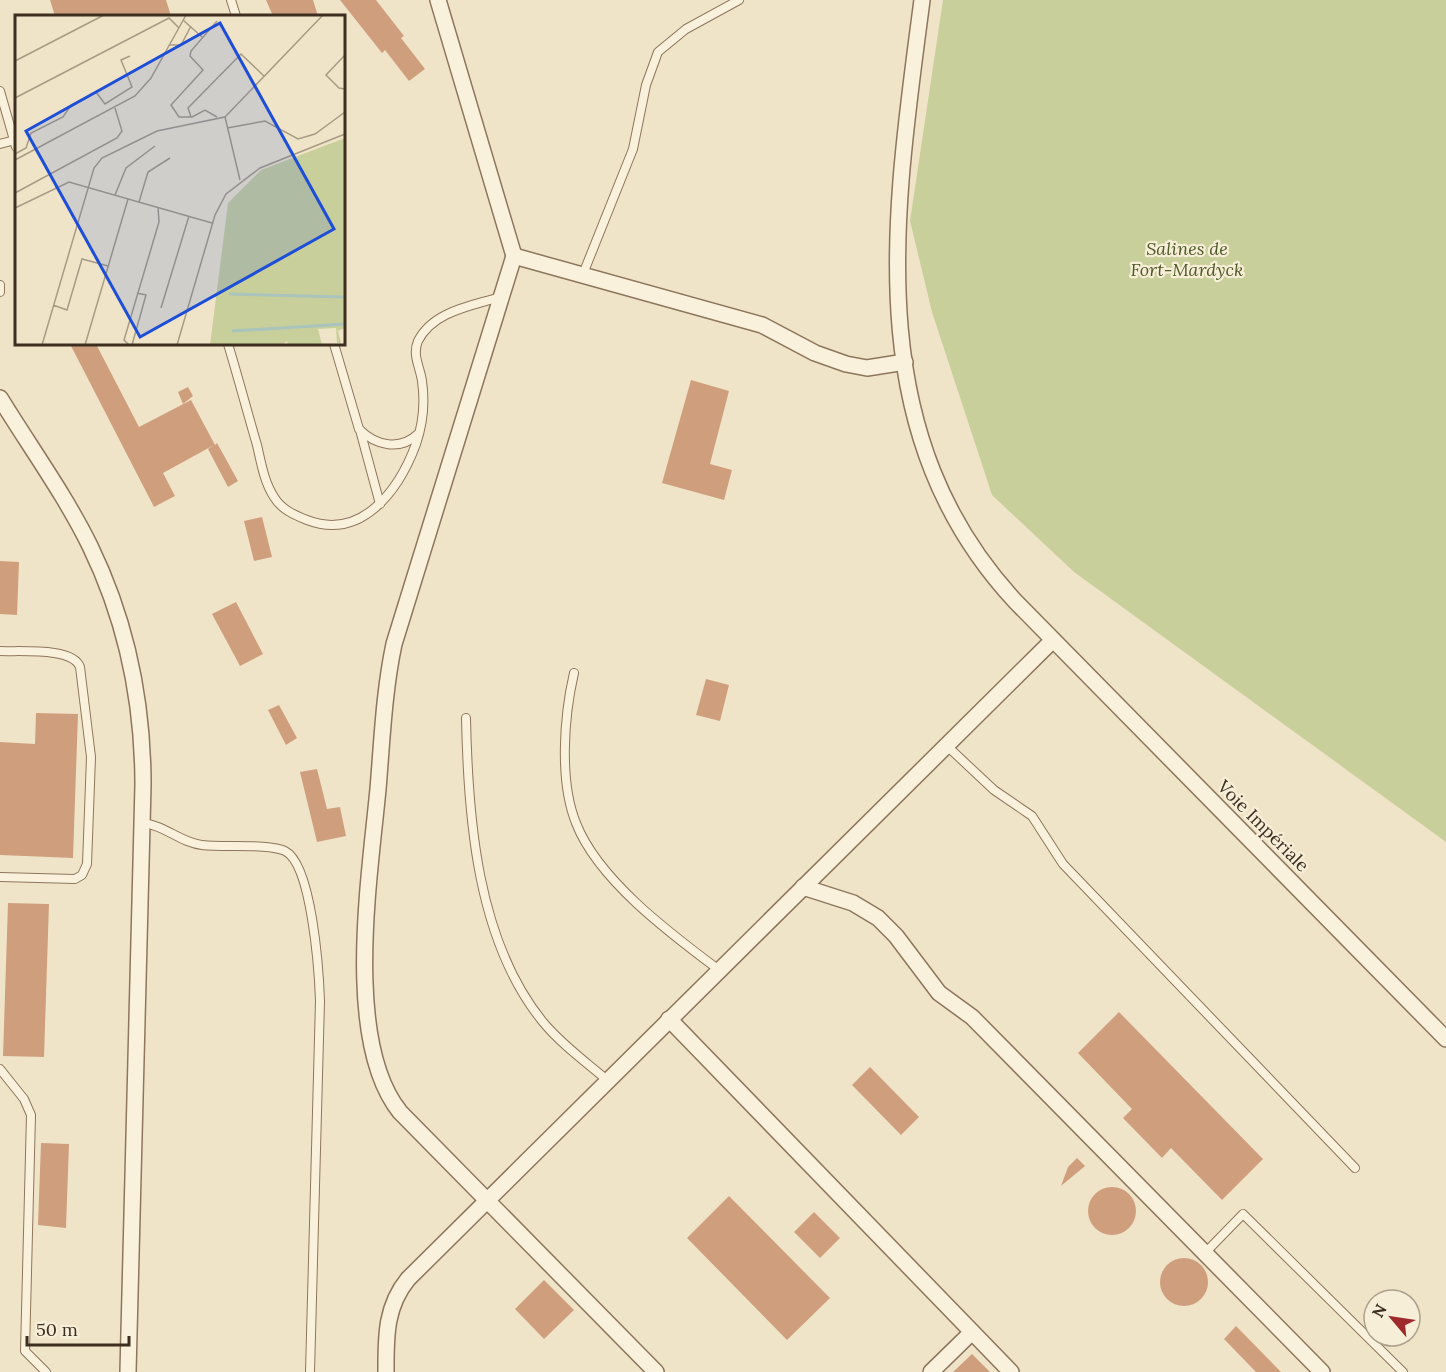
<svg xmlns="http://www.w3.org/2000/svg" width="1446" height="1372" viewBox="0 0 1446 1372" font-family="Lora,serif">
  <rect width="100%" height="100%" fill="#f0e4c8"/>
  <!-- green -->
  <path fill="#c9cf9b" d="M943 0H1446V842L1074 572 992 495 932 312 910 221Z"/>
  <!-- building -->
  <g fill="#cf9f7d">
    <path d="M50 0H166L171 16H55Z"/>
    <path d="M266 0H313L318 16H273Z"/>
    <path d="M340 0H376L404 36 401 38 425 69 409 81 385 50 382 53Z"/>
    <path d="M70 344H96L139 427 191 400 215 445 217 443 238 481 228 487 208 449 214 445 163 473 175 496 154 507Z"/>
    <path d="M691 380 729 391 710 464 732 470 724 500 662 483Z"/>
    <path d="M188 387 193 396 183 404 178 392Z"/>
    <path d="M262 517 272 557 254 561 244 521Z"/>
    <path d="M0 561 19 562 17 615 0 614Z"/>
    <path d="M236 602 263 654 240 666 212 614Z"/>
    <path d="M706 679 729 685 720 721 696 715Z"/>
    <path d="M279 705 297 738 286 745 268 710Z"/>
    <path d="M36 713 78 714 73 858 0 855V742L35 744Z"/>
    <path d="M317 769 327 809 340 807 346 836 317 842 300 772Z"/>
    <path d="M8 903 49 904 44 1057 3 1056Z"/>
    <path d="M1119 1012 1263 1159 1222 1200 1171 1148 1162 1158 1123 1118 1132 1109 1078 1053Z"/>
    <path d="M870 1067 919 1117 901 1135 852 1085Z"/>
    <path d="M41 1143 69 1144 66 1228 38 1225Z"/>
    <path d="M1077 1158 1085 1166 1061 1186 1068 1167Z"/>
    <circle cx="1112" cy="1211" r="24"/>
    <path d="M729 1196 830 1298 787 1340 687 1238Z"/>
    <path d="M814 1212 840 1238 820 1258 794 1232Z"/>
    <circle cx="1184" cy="1282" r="24"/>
    <path d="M544 1280 574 1310 544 1339 515 1309Z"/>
    <path d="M1236 1326 1281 1372H1256L1224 1339Z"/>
    <path d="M972 1354 990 1372H953Z"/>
  </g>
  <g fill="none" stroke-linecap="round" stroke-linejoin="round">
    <defs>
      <g id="service">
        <path d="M231 0 236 16"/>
        <path d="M0 91 16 147"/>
        <path d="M0 144 15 140"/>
        <path d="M583 274 633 149 646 85 658 52 686 29 739 0"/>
        <path d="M0 285V292"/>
        <path d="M228 344C238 377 247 411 257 445 261 462 264 482 274 497 281 509 294 515 307 520 362 541 399 490 416 444 423 424 425 402 422 381 420 367 412 355 418 341 433 311 472 306 500 297"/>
        <path d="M334 344 359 429C376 446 400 451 418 434"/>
        <path d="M360 430 380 504"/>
        <path d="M0 651C20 652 73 647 80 667L91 757 87 864 82 875 75 879 0 877"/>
        <path d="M574 673C564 716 559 781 576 823 598 880 671 934 719 970"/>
        <path d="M466 718C468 818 477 941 543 1022 561 1044 586 1062 607 1080"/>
        <path d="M946 745 994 790 1032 816 1063 864 1355 1168"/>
        <path d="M142 823C165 825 181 843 202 845 223 848 268 843 285 851 312 864 319 972 320 1001L310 1372"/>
        <path d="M0 1069 24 1099 31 1115 25 1351 46 1372"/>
        <path d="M1205 1253 1243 1214 1403 1372"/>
      </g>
      <g id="minor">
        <path d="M438 0 514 256"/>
        <path d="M922 0C895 209 857 430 1015 601L1446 1039"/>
        <path d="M0 398C30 447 65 495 90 546 127 622 143 702 143 785L128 1372"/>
        <path d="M803 887 853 903 878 918 896 936 939 993 972 1017 1322 1372"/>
        <path d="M669 1019 1011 1372"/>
        <path d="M386 1372C386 1338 385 1307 408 1279L1053 640"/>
        <path d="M656 1372 400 1112C343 1041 370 875 378 789 382 741 384 691 394 644L514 256 762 325 815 353 846 364 867 368 905 362"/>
        <path d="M931 1372 972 1332"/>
      </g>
    </defs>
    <!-- service casing -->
    <use href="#service" stroke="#8d765c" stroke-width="10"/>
    <!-- minor casing -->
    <use href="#minor" stroke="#8d765c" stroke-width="18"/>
    <!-- service -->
    <use href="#service" stroke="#faf1dc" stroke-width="8"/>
    <!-- minor -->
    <use href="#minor" stroke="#faf1dc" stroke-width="15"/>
  </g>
  <g text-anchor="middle" stroke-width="4.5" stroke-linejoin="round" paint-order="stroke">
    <!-- park labels -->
    <g font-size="18" font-style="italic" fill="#4d5a26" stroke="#f7eed8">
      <text x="1187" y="255">Salines de<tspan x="1187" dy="21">Fort-Mardyck</tspan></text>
    </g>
    <!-- street labels -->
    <g font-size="18" fill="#3d2e20" stroke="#f7eed8">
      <text transform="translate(1263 826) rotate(45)" y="6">Voie Impériale</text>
    </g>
  </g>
  <!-- overview -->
  <g transform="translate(15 15)">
    <rect width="330" height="330" fill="#f0e4c8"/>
    <path d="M330 123V313L323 316 326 328H322L321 313 303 314 307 330H273L272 326 267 330H195L213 188 246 155Z" fill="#c9cf9b"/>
    <path fill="none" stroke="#a9c4bc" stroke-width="3" d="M214 279 330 282M217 316 330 309"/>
    <path fill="none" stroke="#a89b85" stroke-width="1.5" d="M168 5 187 22M202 6 176 36 175 41 188 55 156 90 164 102H177L190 95 202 102M155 30H166L176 11M330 40 311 60 324 73 330 74M0 46 89 0M0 83 154 3 164 13M176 102 173 93 226 39 249 61M210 102 308 0M212 113 250 106 283 124 300 119 330 97M0 139 11 133 16 118 48 102 56 90 81 77 90 89 117 72 106 45 115 41M0 145 120 81 136 63 171 0M0 178 102 123 107 116 100 93M100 180 111 153 140 131M124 187 133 157 155 143M0 193 54 167 197 208M38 290 52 295 67 244 93 251M146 293 174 201M27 330 79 153 87 143 142 116 210 102 225 165M70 330 113 184M114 330 109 325 144 207 143 192M117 330 131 280 122 278M162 330 200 200 211 179 245 153 330 119"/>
    <path fill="#1d4ed8" fill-opacity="0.15" stroke="#1d4ed8" stroke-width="3" d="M205 8 319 214 125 322 11 116Z"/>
    <rect width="330" height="330" fill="none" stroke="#3d2e20" stroke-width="3"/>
  </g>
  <!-- north arrow -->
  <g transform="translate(1392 1318) rotate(299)"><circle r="28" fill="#f7eed8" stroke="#ada18e" stroke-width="1.5"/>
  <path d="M0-4.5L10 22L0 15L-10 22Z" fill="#9e2a2b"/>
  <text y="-9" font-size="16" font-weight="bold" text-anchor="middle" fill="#3d2e20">N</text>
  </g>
  <!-- scale -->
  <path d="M27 1336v9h102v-9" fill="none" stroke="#3d2e20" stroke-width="3"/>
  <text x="36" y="1336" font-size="18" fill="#3d2e20" stroke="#f7eed8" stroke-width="4.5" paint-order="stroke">50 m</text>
</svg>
